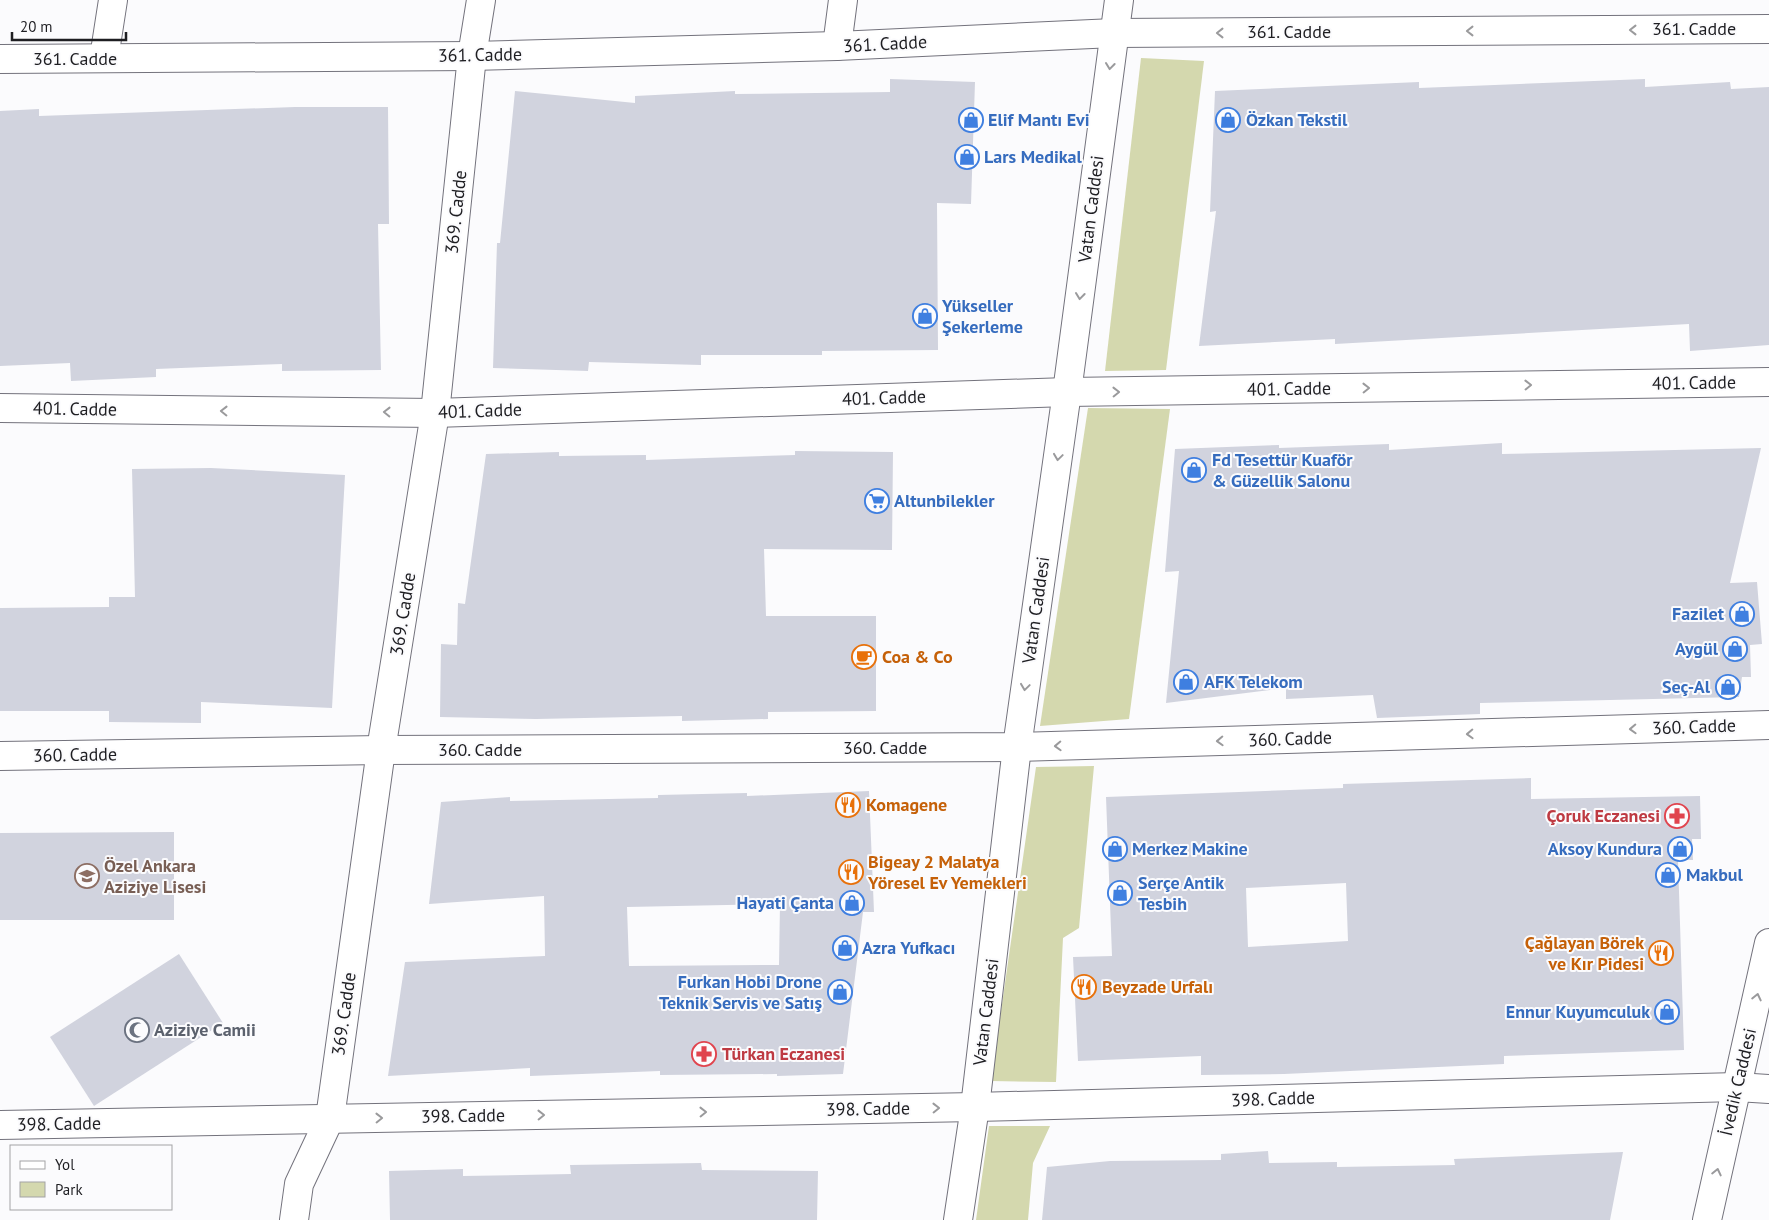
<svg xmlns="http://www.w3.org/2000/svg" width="1769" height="1220" viewBox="0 0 1769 1220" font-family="'PT Sans',sans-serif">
  <rect width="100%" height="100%" fill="#fbfbfd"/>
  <!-- green -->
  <g fill="#d4d8ae">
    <path d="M1141 58 1204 61 1166 370 1105 371Z"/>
    <path d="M1088 408 1170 409 1129 719 1040 726Z"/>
    <path d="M1094 766 1079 928 1063 938 1056 1082 991 1081 1036 767Z"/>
    <path d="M989 1126H1050L1033 1163 1028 1220H976Z"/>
  </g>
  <!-- building -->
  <g fill="#d1d3de" fill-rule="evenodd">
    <path d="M890 79 975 82 971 204 937 203 938 350 822 351V355H701V365L589 362 588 371 493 368 497 243H500L515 91 635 103V96L735 91V94L890 92Z"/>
    <path d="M1645 79V87L1730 82 1731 89 1769 87V345L1690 351 1689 324 1335 344V339L1199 346 1216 211 1210 212 1215 91 1419 82V88Z"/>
    <path d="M295 107H388L389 224H378L381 370 282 371V364L156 369V377L71 381 70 363 0 366V111L39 109V116Z"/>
    <path d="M1502 443V454L1761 448 1730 583 1757 582 1762 644 1750 645 1751 677H1742L1739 697 1480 703V714L1377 718 1373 695 1286 699V688L1166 703 1179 571 1165 572 1175 449 1279 445V448L1389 444V450Z"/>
    <path d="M795 451 893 452 892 550 764 549 766 616H876V711L768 712V719L682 721V716L536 719 440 717 441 644 457 645 458 603 465 604 486 454 559 452V456L646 455V460L795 455Z"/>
    <path d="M211 468 345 475 332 708 201 702V723L109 722V711H0V608L109 607V597H135L132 469Z"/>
    <path d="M1531 778V799L1700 796 1701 839H1692L1693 860H1678L1684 1050 1504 1056V1064L1284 1074 1201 1075V1056L1078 1061 1073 957 1112 956 1106 797 1343 788V784ZM1346 883 1348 941 1248 947 1246 888Z"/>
    <path d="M869 791 874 912H863L843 1074 777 1076V1074L660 1075V1071L530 1076V1068L388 1076 405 962 545 956 544 896 429 904 441 802 510 797V801L658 798V795L747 793V796ZM780 904 779 965 629 966 627 907Z"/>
    <path d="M174 832V920H0V833Z"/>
    <path d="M179 954 223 1023 94 1106 50 1037Z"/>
    <path d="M1268 1151 1269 1163 1337 1162V1167L1455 1165 1454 1159 1623 1152 1610 1220H1042L1047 1167 1110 1161 1221 1160V1154Z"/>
    <path d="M701 1163 702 1170 818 1171 817 1220H390L389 1171 463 1169V1176L571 1174 570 1165Z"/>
  </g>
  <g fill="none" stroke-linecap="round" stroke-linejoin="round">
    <defs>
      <g id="minor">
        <path d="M837 46 843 0"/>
        <path d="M104 58 113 0"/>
        <path d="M0 59 472 56 837 46 1114 33 1769 29"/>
        <path d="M0 408 435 413 1067 392 1769 382"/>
        <path d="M0 756 381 750 1017 747 1769 725"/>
        <path d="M0 1125 975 1107 1737 1087 1769 1089"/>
        <path d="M294 1220 299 1184 330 1118 381 750 435 413 472 56 481 0"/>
      </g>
      <g id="major">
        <path d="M958 1220 975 1107 1017 747 1067 392 1119 0"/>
        <path d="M1707 1220 1769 943"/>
      </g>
    </defs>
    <!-- minor casing -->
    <use href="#minor" stroke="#73727c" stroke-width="30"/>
    <!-- major casing -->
    <use href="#major" stroke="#73727c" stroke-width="30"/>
    <!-- minor -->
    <use href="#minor" stroke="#fff" stroke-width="28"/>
    <!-- major -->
    <use href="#major" stroke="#fff" stroke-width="28"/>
  </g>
  <!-- one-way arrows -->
  <defs><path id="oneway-chevron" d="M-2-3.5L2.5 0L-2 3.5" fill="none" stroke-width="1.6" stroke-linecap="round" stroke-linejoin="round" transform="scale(1.25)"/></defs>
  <g stroke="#9a9a9c">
    <use href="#oneway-chevron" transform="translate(1633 30) rotate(180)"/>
    <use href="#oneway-chevron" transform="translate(1470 31) rotate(180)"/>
    <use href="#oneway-chevron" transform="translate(1220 33) rotate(180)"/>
    <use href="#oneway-chevron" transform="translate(1110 66) rotate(97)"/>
    <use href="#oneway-chevron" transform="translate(1080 296) rotate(97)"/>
    <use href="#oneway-chevron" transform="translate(1528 385) rotate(-1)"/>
    <use href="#oneway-chevron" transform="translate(1366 388) rotate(-1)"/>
    <use href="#oneway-chevron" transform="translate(1116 392) rotate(-1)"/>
    <use href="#oneway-chevron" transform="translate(224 411) rotate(-179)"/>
    <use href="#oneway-chevron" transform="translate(387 412) rotate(-179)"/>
    <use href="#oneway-chevron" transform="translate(1058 457) rotate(98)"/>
    <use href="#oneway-chevron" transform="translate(1025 687) rotate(98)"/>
    <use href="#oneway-chevron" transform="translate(1633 729) rotate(178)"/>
    <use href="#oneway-chevron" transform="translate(1470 734) rotate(178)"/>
    <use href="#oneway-chevron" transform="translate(1220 741) rotate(178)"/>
    <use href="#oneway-chevron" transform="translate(1058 746) rotate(178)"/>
    <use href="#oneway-chevron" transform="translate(1757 997) rotate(-77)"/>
    <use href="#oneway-chevron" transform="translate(936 1108) rotate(-1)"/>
    <use href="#oneway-chevron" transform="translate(703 1112) rotate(-1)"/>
    <use href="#oneway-chevron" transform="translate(541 1115) rotate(-1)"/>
    <use href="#oneway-chevron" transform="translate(379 1118) rotate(-1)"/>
    <use href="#oneway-chevron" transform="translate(1717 1172) rotate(-77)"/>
  </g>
  <!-- icons -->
  <defs>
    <symbol id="shop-ring" viewBox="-11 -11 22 22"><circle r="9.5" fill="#fbfbfd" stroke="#3f7fe0" stroke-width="1.5"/><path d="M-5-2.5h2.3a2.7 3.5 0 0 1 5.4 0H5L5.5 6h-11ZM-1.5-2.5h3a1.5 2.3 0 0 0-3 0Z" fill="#3f7fe0"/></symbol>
    <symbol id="supermarket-ring" viewBox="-11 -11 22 22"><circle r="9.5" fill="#fbfbfd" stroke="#3f7fe0" stroke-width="1.5"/><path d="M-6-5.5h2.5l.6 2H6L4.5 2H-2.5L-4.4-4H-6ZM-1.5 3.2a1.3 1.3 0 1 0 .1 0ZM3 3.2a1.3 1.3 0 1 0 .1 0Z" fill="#3f7fe0"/></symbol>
    <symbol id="cafe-ring" viewBox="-11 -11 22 22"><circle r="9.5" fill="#fbfbfd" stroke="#e8710a" stroke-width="1.5"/><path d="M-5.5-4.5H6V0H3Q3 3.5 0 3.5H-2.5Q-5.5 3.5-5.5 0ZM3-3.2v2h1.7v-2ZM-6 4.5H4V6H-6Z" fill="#e8710a"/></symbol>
    <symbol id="restaurant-ring" viewBox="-11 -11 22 22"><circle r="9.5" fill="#fbfbfd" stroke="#e8710a" stroke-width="1.5"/><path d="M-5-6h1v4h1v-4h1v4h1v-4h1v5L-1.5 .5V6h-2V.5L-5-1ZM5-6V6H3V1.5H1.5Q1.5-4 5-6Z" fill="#e8710a"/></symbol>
    <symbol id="pharmacy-ring" viewBox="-11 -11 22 22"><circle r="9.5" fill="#fbfbfd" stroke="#e0444e" stroke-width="1.5"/><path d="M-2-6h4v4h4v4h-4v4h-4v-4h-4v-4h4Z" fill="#e0444e"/></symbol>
    <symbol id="school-ring" viewBox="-11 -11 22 22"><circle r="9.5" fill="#fbfbfd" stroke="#8d6e63" stroke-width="1.5"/><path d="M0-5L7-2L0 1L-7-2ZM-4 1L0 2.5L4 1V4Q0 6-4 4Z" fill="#8d6e63"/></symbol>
    <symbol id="mosque-ring" viewBox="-11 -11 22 22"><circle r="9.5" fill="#fbfbfd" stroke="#6b7280" stroke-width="1.5"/><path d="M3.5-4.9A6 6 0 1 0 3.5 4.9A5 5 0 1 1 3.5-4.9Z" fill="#6b7280"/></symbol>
  </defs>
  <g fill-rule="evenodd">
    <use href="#shop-ring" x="957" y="106" width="28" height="28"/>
    <use href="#shop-ring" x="1214" y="106" width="28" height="28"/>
    <use href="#shop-ring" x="953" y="143" width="28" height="28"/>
    <use href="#shop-ring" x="911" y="302" width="28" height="28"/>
    <use href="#shop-ring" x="1180" y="456" width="28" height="28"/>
    <use href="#supermarket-ring" x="863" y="487" width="28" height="28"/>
    <use href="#shop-ring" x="1728" y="600" width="28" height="28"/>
    <use href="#shop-ring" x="1721" y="635" width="28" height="28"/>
    <use href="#cafe-ring" x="850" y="643" width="28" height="28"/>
    <use href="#shop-ring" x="1172" y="668" width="28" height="28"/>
    <use href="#shop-ring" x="1714" y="673" width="28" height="28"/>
    <use href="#restaurant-ring" x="834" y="791" width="28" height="28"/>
    <use href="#pharmacy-ring" x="1663" y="802" width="28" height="28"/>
    <use href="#shop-ring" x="1101" y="835" width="28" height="28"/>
    <use href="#shop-ring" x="1666" y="835" width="28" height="28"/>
    <use href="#restaurant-ring" x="837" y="858" width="28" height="28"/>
    <use href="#shop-ring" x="1654" y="861" width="28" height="28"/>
    <use href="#school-ring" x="73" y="862" width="28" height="28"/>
    <use href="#shop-ring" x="1106" y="879" width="28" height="28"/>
    <use href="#shop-ring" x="838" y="889" width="28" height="28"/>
    <use href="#shop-ring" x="831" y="934" width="28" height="28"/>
    <use href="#restaurant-ring" x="1647" y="939" width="28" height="28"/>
    <use href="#restaurant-ring" x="1070" y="973" width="28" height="28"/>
    <use href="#shop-ring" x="826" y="978" width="28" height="28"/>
    <use href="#shop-ring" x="1653" y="998" width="28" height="28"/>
    <use href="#mosque-ring" x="123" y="1016" width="28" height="28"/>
    <use href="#pharmacy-ring" x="690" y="1040" width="28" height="28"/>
  </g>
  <g text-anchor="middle" stroke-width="4" stroke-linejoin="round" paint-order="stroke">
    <!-- street labels -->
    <g font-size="18" fill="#1e1e22" stroke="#fbfbfd">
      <text x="1694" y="35">361. Cadde</text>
      <text x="1289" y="38">361. Cadde</text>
      <text transform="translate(885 44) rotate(-3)" y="6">361. Cadde</text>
      <text transform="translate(480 55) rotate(-1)" y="6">361. Cadde</text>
      <text x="75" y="65">361. Cadde</text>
      <text transform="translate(1091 209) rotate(-83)" y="6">Vatan Caddesi</text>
      <text transform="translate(456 212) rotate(-84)" y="6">369. Cadde</text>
      <text transform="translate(1694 383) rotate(-1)" y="6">401. Cadde</text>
      <text transform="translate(1289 389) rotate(-1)" y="6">401. Cadde</text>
      <text transform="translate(884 398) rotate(-2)" y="6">401. Cadde</text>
      <text transform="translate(75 409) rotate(1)" y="6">401. Cadde</text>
      <text transform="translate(480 411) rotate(-2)" y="6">401. Cadde</text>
      <text transform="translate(1036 610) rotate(-82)" y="6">Vatan Caddesi</text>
      <text transform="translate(403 614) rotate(-81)" y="6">369. Cadde</text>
      <text transform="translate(1694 727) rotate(-2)" y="6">360. Cadde</text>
      <text transform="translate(1290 739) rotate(-2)" y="6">360. Cadde</text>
      <text x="885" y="754">360. Cadde</text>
      <text x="480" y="756">360. Cadde</text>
      <text transform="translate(75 755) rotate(-1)" y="6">360. Cadde</text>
      <text transform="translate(986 1012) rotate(-83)" y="6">Vatan Caddesi</text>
      <text transform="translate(344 1014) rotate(-82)" y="6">369. Cadde</text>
      <text transform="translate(1738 1082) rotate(-77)" y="6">İvedik Caddesi</text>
      <text transform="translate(1273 1099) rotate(-2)" y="6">398. Cadde</text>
      <text transform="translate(868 1109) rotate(-1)" y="6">398. Cadde</text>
      <text transform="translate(463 1116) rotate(-1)" y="6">398. Cadde</text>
      <text transform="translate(59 1124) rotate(-1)" y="6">398. Cadde</text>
    </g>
    <!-- shop labels -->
    <g font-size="18" font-weight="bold" fill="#366cbe" stroke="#fbfbfd" text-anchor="start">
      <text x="988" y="126">Elif Mantı Evi</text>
      <text x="1246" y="126">Özkan Tekstil</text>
      <text x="984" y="163">Lars Medikal</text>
      <text x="942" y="312">Yükseller<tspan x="942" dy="21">Şekerleme</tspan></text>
      <text x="1212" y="466">Fd Tesettür Kuaför<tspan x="1212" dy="21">&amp; Güzellik Salonu</tspan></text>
      <text x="894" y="507">Altunbilekler</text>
      <text x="1724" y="620" text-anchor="end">Fazilet</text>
      <text x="1718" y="655" text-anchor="end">Aygül</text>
      <text x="1204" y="688">AFK Telekom</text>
      <text x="1710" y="693" text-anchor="end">Seç-Al</text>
      <text x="1132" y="855">Merkez Makine</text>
      <text x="1662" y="855" text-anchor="end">Aksoy Kundura</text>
      <text x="1686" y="881">Makbul</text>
      <text x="1138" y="889">Serçe Antik<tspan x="1138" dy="21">Tesbih</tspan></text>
      <text x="834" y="909" text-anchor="end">Hayati Çanta</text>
      <text x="862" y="954">Azra Yufkacı</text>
      <text x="822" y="988" text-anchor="end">Furkan Hobi Drone<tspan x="822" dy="21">Teknik Servis ve Satış</tspan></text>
      <text x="1650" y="1018" text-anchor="end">Ennur Kuyumculuk</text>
    </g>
    <!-- food labels -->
    <g font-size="18" font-weight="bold" fill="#c56008" stroke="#fbfbfd" text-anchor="start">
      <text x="882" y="663">Coa &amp; Co</text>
      <text x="866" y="811">Komagene</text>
      <text x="868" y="868">Bigeay 2 Malatya<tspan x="868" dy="21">Yöresel Ev Yemekleri</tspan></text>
      <text x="1644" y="949" text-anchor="end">Çağlayan Börek<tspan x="1644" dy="21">ve Kır Pidesi</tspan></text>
      <text x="1102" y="993">Beyzade Urfalı</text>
    </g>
    <!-- health labels -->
    <g font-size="18" font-weight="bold" fill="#be3a42" stroke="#fbfbfd" text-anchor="end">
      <text x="1660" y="822">Çoruk Eczanesi</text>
      <text x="722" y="1060" text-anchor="start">Türkan Eczanesi</text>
    </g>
    <!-- education labels -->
    <g font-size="18" font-weight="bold" fill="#785e54" stroke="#fbfbfd" text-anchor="start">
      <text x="104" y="872">Özel Ankara<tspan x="104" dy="21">Aziziye Lisesi</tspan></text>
    </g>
    <!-- worship labels -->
    <g font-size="18" font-weight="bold" fill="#5b616d" stroke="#fbfbfd" text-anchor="start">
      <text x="154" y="1036">Aziziye Camii</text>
    </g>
  </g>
  <!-- legend -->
  <rect x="10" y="1145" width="162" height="65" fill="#fbfbfd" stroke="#a3a3a5"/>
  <rect x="20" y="1161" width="25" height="8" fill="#ffffff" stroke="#a3a3a5"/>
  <text x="55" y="1170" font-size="15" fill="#1e1e22">Yol</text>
  <rect x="20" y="1182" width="25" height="15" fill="#d4d8ae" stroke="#a3a3a5"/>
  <text x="55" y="1195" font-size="15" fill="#1e1e22">Park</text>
  <!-- scale -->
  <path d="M12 32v8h114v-8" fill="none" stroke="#1e1e22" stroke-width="2.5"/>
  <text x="20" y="32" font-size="15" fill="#1e1e22" stroke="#fbfbfd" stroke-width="4" paint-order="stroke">20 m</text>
</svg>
